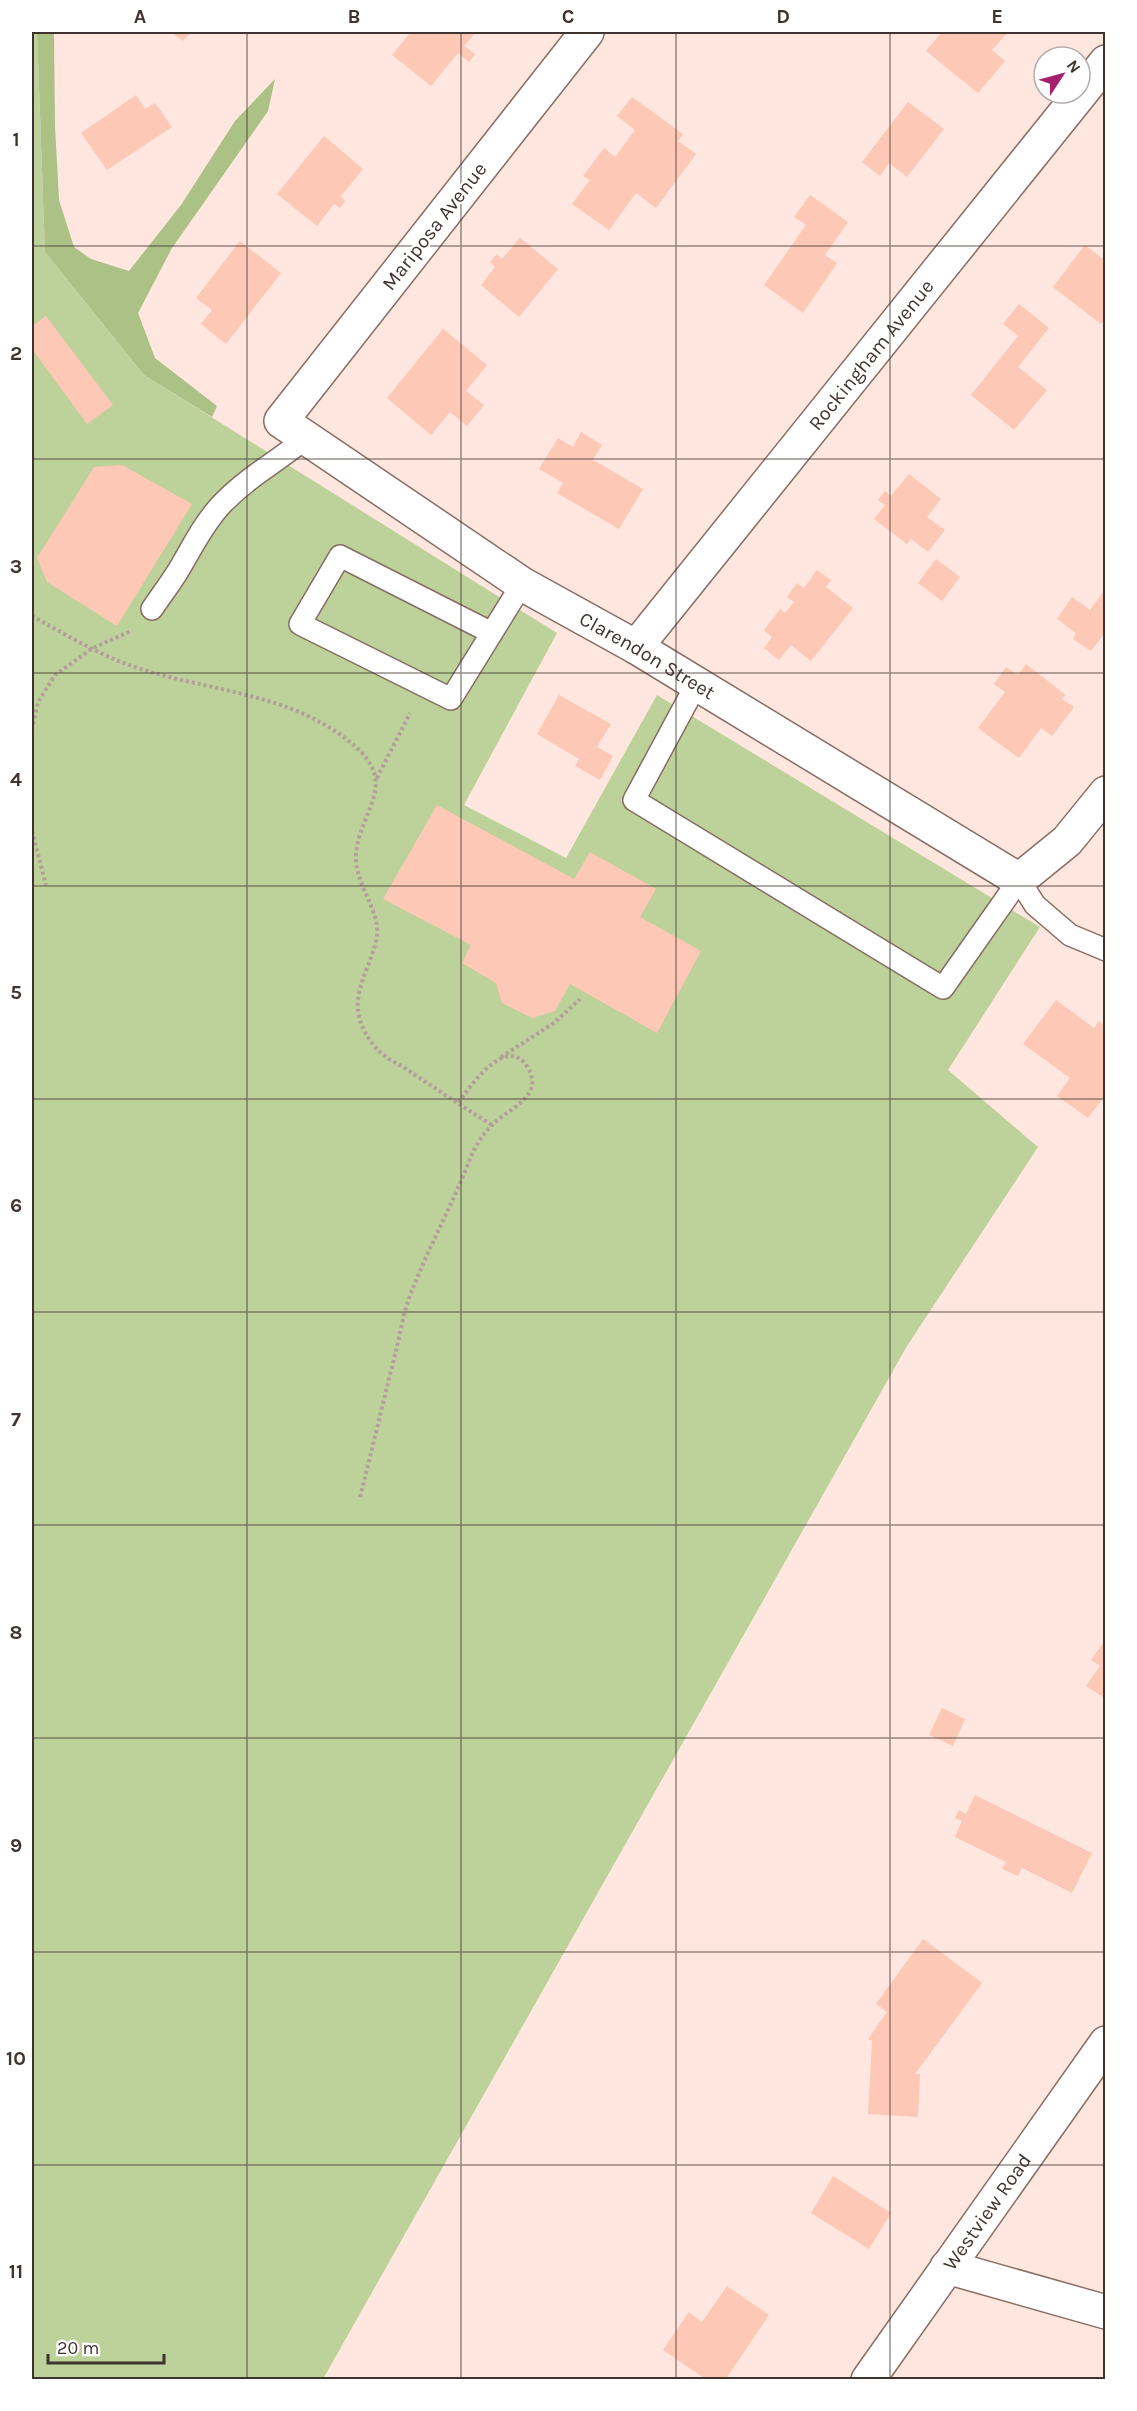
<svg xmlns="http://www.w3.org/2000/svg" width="1137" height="2411" viewBox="0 0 1137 2411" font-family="Karla,sans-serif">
  <rect width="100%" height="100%" fill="#ffe6de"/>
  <!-- green -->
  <path fill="#bdd29a" d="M32 32H37L45 252 144 375 557 633 464 805 566 858 657 695 1040 927 948 1070 1038 1147 907 1346 323 2379 32 2380Z"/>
  <!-- forest -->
  <path fill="#abc186" d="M37 32H54L55 126 59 200 74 247 91 259 129 271 181 205 235 121 275 79 268 111 172 248 138 313 155 358 217 406 212 417 144 375 45 252Z"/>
  <!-- building -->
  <g fill="#fdc8b5">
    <path d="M171 32H191L183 41Z"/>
    <path d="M411 32H476L464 46 475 54 469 62 458 53 431 86 392 55Z"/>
    <path d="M942 32H1008L992 50 1005 61 978 93 926 51Z"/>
    <path d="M136 95 145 109 155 103 172 127 107 170 81 133Z"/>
    <path d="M632 97 683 134 678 141 696 154 656 208 636 193 609 230 572 204 590 180 583 176 604 148 615 157 635 130 617 116Z"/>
    <path d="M908 102 944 129 907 177 889 163 880 176 862 162Z"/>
    <path d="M324 136 363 169 341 196 345 201 340 208 334 204 317 226 277 194Z"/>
    <path d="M810 195 848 222 825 255 837 263 803 313 764 285 806 225 794 217Z"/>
    <path d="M520 238 558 269 519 317 481 285 495 267 490 262 497 254 502 259Z"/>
    <path d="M240 241 281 273 226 344 201 324 212 310 196 298Z"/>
    <path d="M1085 245 1106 261V281L1103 283 1106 285V318L1101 324 1053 287Z"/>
    <path d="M1019 304 1049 328 1018 367 1047 390 1014 430 971 395 1018 336 1003 324Z"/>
    <path d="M46 316 113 405 87 424 32 349V326Z"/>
    <path d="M443 329 487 365 466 391 484 405 467 426 450 412 431 435 387 398Z"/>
    <path d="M581 432 602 445 593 460 643 489 619 529 557 493 563 483 539 469 558 438 573 447Z"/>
    <path d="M122 465 192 504 117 626 47 582 37 558 94 467Z"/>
    <path d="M909 474 941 499 927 517 945 530 928 552 911 539 907 544 874 519 885 505 878 500 885 491 891 496Z"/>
    <path d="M936 559 960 577 942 601 918 583Z"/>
    <path d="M817 570 831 580 826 587 853 608 811 661 791 645 779 660 764 648 772 637 764 630 780 609 785 613 794 602 787 597 797 583 804 588Z"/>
    <path d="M1106 588V631L1091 651 1073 639 1076 633 1057 619 1072 597 1090 610Z"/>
    <path d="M1026 664 1066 695 1062 699 1074 707 1052 736 1041 728 1019 758 978 728 1005 692 994 684 1006 667 1018 675Z"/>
    <path d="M559 695 611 724 597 747 613 756 600 780 575 766 579 759 537 734Z"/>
    <path d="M437 805 574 879 590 852 656 889 640 917 701 951 657 1033 570 984 555 1011 532 1018 502 1003 496 983 462 963 471 945 383 899Z"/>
    <path d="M1056 1000 1094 1028 1099 1021 1106 1026V1094L1088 1118 1057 1096 1070 1078 1023 1044Z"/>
    <path d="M1106 1639V1699L1086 1686 1100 1666 1091 1660Z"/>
    <path d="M942 1708 965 1719 953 1746 929 1735Z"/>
    <path d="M975 1795 1092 1853 1072 1893 1022 1868 1018 1876 1002 1869 1006 1862 955 1837 962 1821 955 1818 959 1810 966 1814Z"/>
    <path d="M923 1939 982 1983 915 2074H920L918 2117 868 2114 872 2041 868 2039 887 2012 876 2004Z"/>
    <path d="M833 2176 891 2213 869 2249 811 2213Z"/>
    <path d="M727 2286 769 2315 725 2380H707L663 2350 689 2312 702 2322Z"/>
  </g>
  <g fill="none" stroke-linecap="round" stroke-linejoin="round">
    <defs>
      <g id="service">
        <path d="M152 609C160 597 170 584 178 571 192 548 202 526 220 506 246 478 278 461 306 438"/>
        <path d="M492 633 340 556 300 624 451 699 522 584"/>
        <path d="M696 685 634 800 943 988 1019 880 1035 905 1070 935 1106 950"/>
      </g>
      <g id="minor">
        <path id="s1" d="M587 32 281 421 522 584 636 647 1019 880 1067 841 1106 793"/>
        <path id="s2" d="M636 647 1106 62"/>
        <path d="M947 2267 1106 2312"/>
        <path id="s3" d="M868 2380 1106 2043"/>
      </g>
    </defs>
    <!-- service casing -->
    <use href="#service" stroke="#876d63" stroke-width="24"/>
    <!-- minor casing -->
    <use href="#minor" stroke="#876d63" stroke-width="36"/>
    <!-- path -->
    <g stroke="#b39f99" stroke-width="4" stroke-dasharray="3 3" stroke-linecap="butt">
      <path d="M32 616C59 631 88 648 116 660 196 693 296 688 361 752 395 787 360 813 356 853 354 884 380 910 377 935 373 967 345 996 365 1032 368 1038 373 1045 378 1050 385 1058 399 1064 408 1070 436 1089 463 1107 492 1125"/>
      <path d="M32 730 38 702 55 675 93 648 131 631"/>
      <path d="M377 778 410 713"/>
      <path d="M32 831 46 885"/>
      <path d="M501 1057 554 1023 580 999"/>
      <path d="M360 1497C372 1450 383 1402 395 1355 400 1335 403 1313 411 1293 427 1251 449 1211 466 1169 472 1153 479 1138 491 1126 507 1109 545 1097 528 1068 507 1032 470 1087 458 1103"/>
    </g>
    <!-- service -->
    <use href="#service" stroke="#fff" stroke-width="21"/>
    <!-- minor -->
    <use href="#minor" stroke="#fff" stroke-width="33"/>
  </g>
  <!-- grid -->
  <path fill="none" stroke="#3f332f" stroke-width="1.5" stroke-opacity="0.55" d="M247 32V2380M461 32V2380M676 32V2380M890 32V2380M32 246H1106M32 459H1106M32 673H1106M32 886H1106M32 1099H1106M32 1312H1106M32 1525H1106M32 1738H1106M32 1952H1106M32 2165H1106"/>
  <g text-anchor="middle" stroke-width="4.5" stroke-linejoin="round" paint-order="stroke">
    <!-- street labels -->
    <g font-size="20" fill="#3f332f" stroke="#fff">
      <text transform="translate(434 226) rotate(-52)" y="7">Mariposa Avenue</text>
      <text dy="7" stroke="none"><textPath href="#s2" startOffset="375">Rockingham Avenue</textPath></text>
      <text dy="7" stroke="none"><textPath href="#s1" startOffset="930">Clarendon Street</textPath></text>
      <text dy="7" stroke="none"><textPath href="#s3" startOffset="206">Westview Road</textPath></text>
    </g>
  </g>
  <!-- border -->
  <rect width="1137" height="2411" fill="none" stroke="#ffffff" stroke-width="66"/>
  <!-- north arrow -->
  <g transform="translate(1062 75) rotate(54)"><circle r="28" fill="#ffffff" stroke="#b2adac" stroke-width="1.5"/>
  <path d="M0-4.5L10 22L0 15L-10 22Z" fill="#a4206d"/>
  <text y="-9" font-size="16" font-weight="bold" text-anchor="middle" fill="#3f332f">N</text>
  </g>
  <!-- scale -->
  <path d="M48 2354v9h116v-9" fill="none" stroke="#3f332f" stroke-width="3"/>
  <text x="57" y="2354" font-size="18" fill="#3f332f" stroke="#ffffff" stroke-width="4.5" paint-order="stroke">20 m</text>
  <rect x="33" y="33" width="1071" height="2345" fill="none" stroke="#3f332f" stroke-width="2"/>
  <g font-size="20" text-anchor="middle" font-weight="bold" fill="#3f332f">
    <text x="140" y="23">A</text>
    <text x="354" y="23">B</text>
    <text x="568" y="23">C</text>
    <text x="783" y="23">D</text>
    <text x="997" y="23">E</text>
    <text x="16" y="146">1</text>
    <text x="16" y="360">2</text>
    <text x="16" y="573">3</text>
    <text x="16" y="786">4</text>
    <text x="16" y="999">5</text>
    <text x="16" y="1212">6</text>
    <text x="16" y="1426">7</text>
    <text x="16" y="1639">8</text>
    <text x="16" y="1852">9</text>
    <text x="16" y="2065">10</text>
    <text x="16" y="2278">11</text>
  </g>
</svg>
